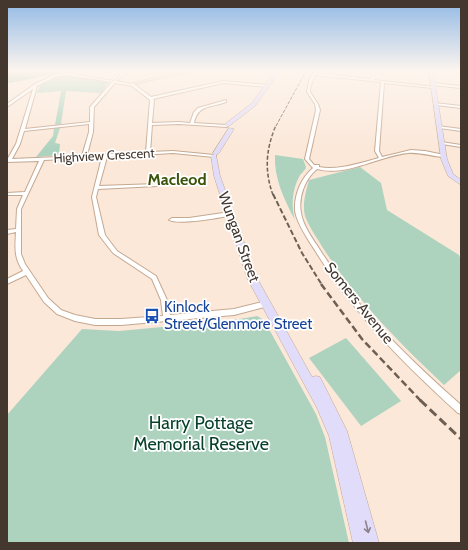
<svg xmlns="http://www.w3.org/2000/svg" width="468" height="550" viewBox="0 0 468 550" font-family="Cabin,sans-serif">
  <rect width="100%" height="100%" fill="#fbe8d9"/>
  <!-- green -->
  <g fill="#add3bf">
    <path d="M67 75 109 82 101 93 66 91 61 124 55 125 61 91 37 93C41 80 54 77 67 75Z"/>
    <path d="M54 128H60L55 143 60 144 59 155 36 157 53 136Z"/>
    <path d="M275 155 303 159 306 167C305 171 301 173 299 177 292 190 291 207 295 220 284 199 274 179 275 155Z"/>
    <path d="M360 167 381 183 387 210 459 255 461 260V370L444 385C400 344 356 299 323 248 317 238 309 227 305 216 302 205 306 191 309 180Z"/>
    <path d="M257 316 264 320 316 414 325 437 349 543H7V415L82 329 119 331 227 321Z"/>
    <path d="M346 338 401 401 361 426 309 358Z"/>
  </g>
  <!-- forest -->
  <path fill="#91bba5" d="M7 71H70L9 83 7 79Z"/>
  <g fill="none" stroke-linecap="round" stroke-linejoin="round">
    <!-- river -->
    <path stroke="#aec1e4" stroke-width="11" d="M56 74 57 71"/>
    <defs>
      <g id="street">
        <path d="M125 71H128L116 81 131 84 184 71H189L134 84 151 97 223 81 267 85 269 86 267 87 223 83 153 99 154 100 152 123 179 122 190 123 194 112 198 108 226 100V102C211 108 198 104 194 123L226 125H227V127L179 124 152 125 150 152 173 151 214 155 216 156 214 157 173 153 107 157 99 186 157 184 159 185 157 186 98 189 96 197 105 235 117 251 156 276 167 300 170 315 234 309 266 301 268 302 269 304 268 306 234 315 121 325H95L75 321 57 314 44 302 26 275 7 284V279L23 271C14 258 15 248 16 232L7 234V230L16 229 17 209 23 195H7V193L25 192 39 161 7 162V160L16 144 33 89 7 107V104L35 84 54 75 67 73 114 81ZM67 75 112 82 90 107V122L25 129 37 86 55 77ZM115 83 132 86 150 100 146 152 87 155 93 132 94 107ZM89 124V132L82 156 12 159 20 144 24 131ZM102 157 92 197 99 235 113 253 152 279 161 300 163 316 121 319H95L75 315 61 310 48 298 25 264 21 254V209L44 160Z"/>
        <path d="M314 71H316L315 73 371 79 373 71H375L374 80 435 87 433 88 384 83 379 151 382 157 411 150 425 151 444 155 446 156 445 157C433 157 421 152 408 153 379 156 346 177 317 169 305 179 298 197 301 213 303 226 313 239 320 250 358 310 408 358 461 405V414L458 413C404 364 354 314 316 252 309 241 297 224 295 211 294 195 301 178 313 168L305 159 316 110 315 104 307 92 309 81ZM315 75 381 82 375 151 379 158C361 163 336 171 319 167V165H314L309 159 320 110 318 104 310 92V88Z"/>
        <path d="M433 83 461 86V88L432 85Z"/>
        <path d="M435 103 461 106V108L436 105H435Z"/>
        <path d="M438 126 461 129V131L439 128 437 127Z"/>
        <path d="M441 142 461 145V147L442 144 440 143Z"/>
        <path d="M230 212 233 214 232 215C220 218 178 225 169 220L172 218H189Z"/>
      </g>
      <g id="secondary">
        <path d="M276 71H280L255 106 229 126H225V124L251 104Z"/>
        <path d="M429 71H433L447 159 453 174 461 180V185L448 176 441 159Z"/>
        <path d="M229 128 234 129 219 153 216 155 220 176 257 278 312 377 316 376 320 377 347 431 379 543H353L329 436 317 408 247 278 214 176 211 156 214 154 213 153Z"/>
      </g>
    </defs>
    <!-- street casing -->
    <use href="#street" stroke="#c5a890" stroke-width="2"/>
    <!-- secondary casing -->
    <use href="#secondary" stroke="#c5a890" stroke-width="1"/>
    <!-- street -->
    <use href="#street" fill="#fff" fill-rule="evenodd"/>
    <!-- secondary -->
    <use href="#secondary" fill="#e1dcf9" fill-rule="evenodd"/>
    <!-- rail-far4 -->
    <path stroke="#6d5f54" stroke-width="1" stroke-dasharray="3.5 1.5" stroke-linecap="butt" d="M276 126 306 71"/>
    <!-- rail-far3 -->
    <path stroke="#6d5f54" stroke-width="1.5" stroke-dasharray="4 2" stroke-linecap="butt" d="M273 195C264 170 266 149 276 125"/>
    <!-- rail-far2 -->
    <path stroke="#6d5f54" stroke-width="2" stroke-dasharray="5.5 2.5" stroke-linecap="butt" d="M273 194 302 253 322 285"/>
    <!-- rail-far1 -->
    <path stroke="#6d5f54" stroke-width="2.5" stroke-dasharray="7 3.5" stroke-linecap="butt" d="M321 284 362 339 421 401"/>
    <!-- rail -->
    <path stroke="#6d5f54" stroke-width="3" stroke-dasharray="9 4.5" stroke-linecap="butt" d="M420 400 461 439"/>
  </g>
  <!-- one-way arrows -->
  <defs><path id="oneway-shaft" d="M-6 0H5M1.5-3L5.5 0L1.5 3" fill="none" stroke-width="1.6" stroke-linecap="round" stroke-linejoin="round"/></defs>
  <use stroke="#8b8189" href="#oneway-shaft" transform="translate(367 527) rotate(76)"/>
  <!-- sky -->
  <linearGradient id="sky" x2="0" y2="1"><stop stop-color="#91b9e6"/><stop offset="0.48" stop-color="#fdf5ee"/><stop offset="1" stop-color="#fdf5ee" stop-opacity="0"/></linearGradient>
  <rect width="468" height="148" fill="url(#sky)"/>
  <!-- icons -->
  <defs>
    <symbol id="bus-bare" viewBox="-9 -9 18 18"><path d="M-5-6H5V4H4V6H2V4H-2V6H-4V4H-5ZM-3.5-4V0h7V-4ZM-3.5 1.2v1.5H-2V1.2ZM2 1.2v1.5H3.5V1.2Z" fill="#1a4fb4" stroke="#fff" stroke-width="2.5" paint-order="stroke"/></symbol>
  </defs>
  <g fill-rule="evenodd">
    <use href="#bus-bare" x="141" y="305" width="22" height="22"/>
  </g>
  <g text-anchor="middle" stroke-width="3.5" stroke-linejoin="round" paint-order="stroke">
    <!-- far-street labels -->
    <g font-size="13" fill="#44372e" stroke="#fff">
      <text transform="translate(104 155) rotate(-3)" y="5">Highview Crescent</text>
    </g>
    <!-- street labels -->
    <g font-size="15" fill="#44372e" stroke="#fff">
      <text transform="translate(239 237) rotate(70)" y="5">Wungan Street</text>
      <text transform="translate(359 303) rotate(51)" y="5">Somers Avenue</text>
    </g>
    <!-- transit labels -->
    <g font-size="15" fill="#164399" stroke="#fff" text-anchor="start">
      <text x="164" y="312">Kinlock<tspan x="164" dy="17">Street/Glenmore Street</tspan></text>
    </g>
    <!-- far-district labels -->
    <g font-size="16" font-weight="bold" fill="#3b540b" stroke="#fff">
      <text x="177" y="185">Macleod</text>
    </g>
    <!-- near-park labels -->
    <g font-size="18" fill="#063f2a" stroke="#fff">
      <text x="201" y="429">Harry Pottage<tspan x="201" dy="21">Memorial Reserve</tspan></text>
    </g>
  </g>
  <!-- border -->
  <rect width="468" height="550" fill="none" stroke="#44372e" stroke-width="16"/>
</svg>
